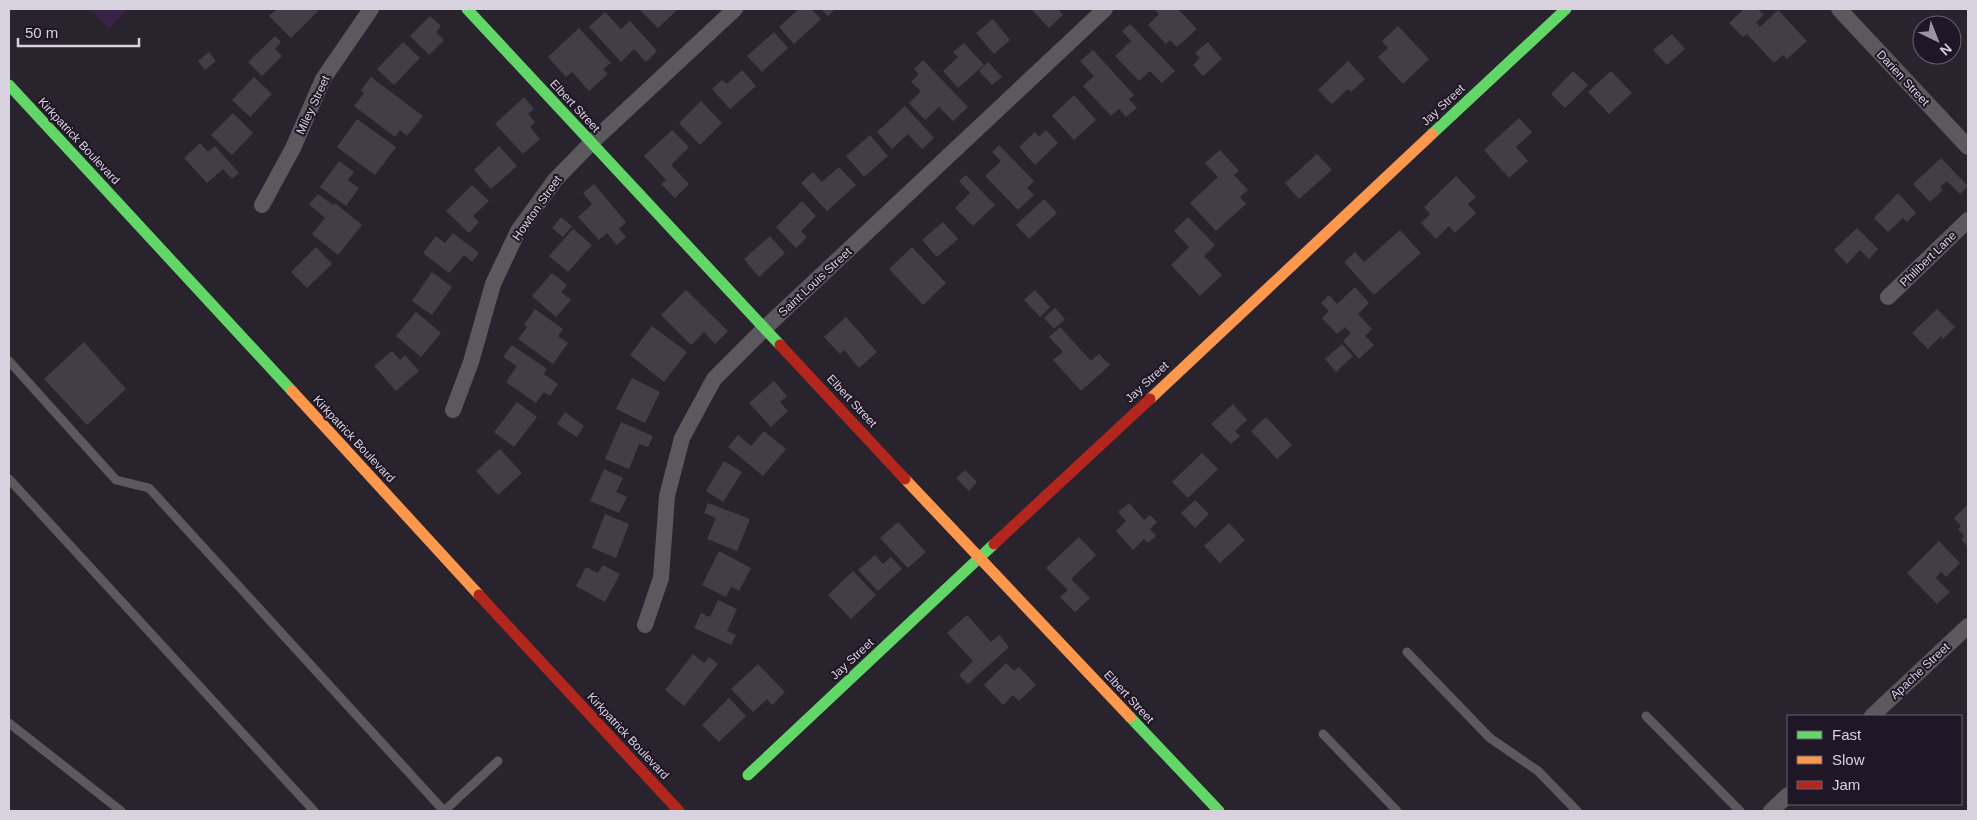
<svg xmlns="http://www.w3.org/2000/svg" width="1977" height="820" viewBox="0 0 1977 820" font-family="Helvetica,sans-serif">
  <rect width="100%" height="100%" fill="#28232c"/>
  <!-- green -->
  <path fill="#382448" d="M90 9H127L109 29Z"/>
  <!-- building -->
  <g fill="#423e46">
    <path d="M277 9H316L318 11 291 38 269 16Z"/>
    <path d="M639 9H678L658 28Z"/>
    <path d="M799 9H811L821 19 794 44 779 27Z"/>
    <path d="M821 9H835L828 16Z"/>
    <path d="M1031 9H1058L1063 15 1049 28Z"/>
    <path d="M1154 9H1178L1197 29 1177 47 1170 40 1166 44 1148 25 1159 14Z"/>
    <path d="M1744 9H1758L1764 15 1756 22 1760 27 1778 10 1807 41 1787 59 1783 55 1774 63 1747 34 1743 37 1729 23Z"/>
    <path d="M605 12 621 29 630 21 657 51 646 62 634 49 621 62 589 27Z"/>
    <path d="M430 16 441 26 436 32 444 40 429 55 410 36Z"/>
    <path d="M993 19 1010 40 994 54 976 33Z"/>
    <path d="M1130 24 1175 71 1162 83 1150 71 1139 81 1115 56 1131 41 1122 31Z"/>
    <path d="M1398 26 1429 59 1403 84 1378 57 1388 48 1382 41Z"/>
    <path d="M579 28 611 63 603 69 608 74 589 91 572 72 566 77 548 57Z"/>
    <path d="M774 32 788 48 762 72 747 56Z"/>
    <path d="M1672 34 1685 49 1667 65 1653 50Z"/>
    <path d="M275 36 281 42 275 49 282 56 262 76 248 62Z"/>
    <path d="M403 42 420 58 394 85 377 69Z"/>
    <path d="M1208 42 1222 59 1203 76 1193 65 1200 58 1195 53Z"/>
    <path d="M964 43 984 65 958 88 943 71 958 57 953 52Z"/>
    <path d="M1093 50 1134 95 1129 99 1137 108 1126 117 1119 109 1111 116 1083 86 1094 76 1080 61Z"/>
    <path d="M209 52 216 61 205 70 198 61Z"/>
    <path d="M923 60 968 107 953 121 939 107 925 120 909 103 921 91 911 82 919 74 914 69Z"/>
    <path d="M1348 61 1365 79 1351 92 1348 89 1332 104 1318 90Z"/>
    <path d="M988 62 1002 77 992 85 979 71Z"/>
    <path d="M742 70 756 86 730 109 712 89 722 80 727 84Z"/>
    <path d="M1573 71 1588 85 1565 108 1551 94Z"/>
    <path d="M1611 71 1632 93 1609 114 1588 92Z"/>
    <path d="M254 77 272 94 250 117 232 100Z"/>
    <path d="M371 77 423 116 407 136 400 130 395 137 354 106 364 93 361 90Z"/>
    <path d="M1074 95 1096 120 1074 140 1052 116Z"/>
    <path d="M524 97 534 109 528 114 535 122 530 127 540 139 523 154 495 124Z"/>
    <path d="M701 101 722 123 700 145 679 123Z"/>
    <path d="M905 106 934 138 922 149 908 134 892 149 877 132Z"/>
    <path d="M233 113 253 133 232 155 211 135Z"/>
    <path d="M1519 118 1532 132 1516 147 1528 161 1509 178 1484 150Z"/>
    <path d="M357 119 396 147 375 175 337 147Z"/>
    <path d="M672 130 689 147 671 165 689 184 675 198 661 184 666 180 644 156Z"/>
    <path d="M1046 130 1058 143 1035 165 1019 147 1035 132 1039 137Z"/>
    <path d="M870 135 888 156 864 177 846 156Z"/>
    <path d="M200 143 208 152 215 146 239 173 232 179 223 169 207 183 184 158Z"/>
    <path d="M999 145 1034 181 1027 188 1034 195 1018 210 985 176 1001 161 992 152Z"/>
    <path d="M499 146 517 166 491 189 474 170Z"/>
    <path d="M1220 150 1239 171 1234 175 1248 190 1240 197 1246 204 1216 231 1190 203 1218 177 1205 163Z"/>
    <path d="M1317 154 1332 170 1299 199 1285 183Z"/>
    <path d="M1941 158 1968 186 1960 194 1947 181 1940 187 1943 190 1930 202 1913 184Z"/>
    <path d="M339 161 354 172 348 180 359 188 346 206 320 187Z"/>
    <path d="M839 167 856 185 827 211 801 183 813 172 822 182Z"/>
    <path d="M966 175 995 205 973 226 955 208 970 193 959 181Z"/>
    <path d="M1456 176 1476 197 1468 204 1476 213 1455 233 1449 226 1436 239 1421 223 1430 214 1424 207Z"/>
    <path d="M594 184 626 222 619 229 626 237 617 245 607 233 599 240 578 217 592 204 583 193Z"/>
    <path d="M472 185 489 201 473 216 479 222 469 233 446 211Z"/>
    <path d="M1898 193 1916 213 1907 222 1903 218 1888 232 1874 218Z"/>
    <path d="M318 194 333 205 335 203 362 225 338 255 312 234 325 218 309 204Z"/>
    <path d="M1044 199 1057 213 1029 239 1016 225Z"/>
    <path d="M802 201 816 216 801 231 807 237 796 248 776 227Z"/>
    <path d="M561 217 572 226 563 237 552 228Z"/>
    <path d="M1188 217 1215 245 1204 256 1222 275 1200 296 1171 265 1189 247 1174 231Z"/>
    <path d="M943 222 958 239 937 257 922 240Z"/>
    <path d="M1857 228 1878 249 1869 259 1860 250 1847 264 1834 250Z"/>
    <path d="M573 229 592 245 568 272 549 256Z"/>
    <path d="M1400 230 1421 253 1374 295 1344 262 1355 252 1364 262Z"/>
    <path d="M453 233 479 253 472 262 464 255 449 273 423 253 436 236 445 243Z"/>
    <path d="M770 236 785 253 759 277 744 259Z"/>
    <path d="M316 247 332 264 307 288 291 272Z"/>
    <path d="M912 247 946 283 923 305 889 269Z"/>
    <path d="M432 272 452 287 432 315 412 301Z"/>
    <path d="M552 273 567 285 561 292 571 300 556 317 532 296Z"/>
    <path d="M1355 287 1369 303 1358 314 1372 329 1365 336 1374 345 1359 359 1343 341 1351 333 1345 327 1337 334 1322 318 1329 311 1321 303 1329 295 1337 304Z"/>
    <path d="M686 290 728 331 715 344 704 332 691 345 661 315Z"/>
    <path d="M1035 290 1050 307 1040 317 1024 300Z"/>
    <path d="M1055 308 1065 319 1054 329 1044 318Z"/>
    <path d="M535 309 563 329 558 336 568 343 553 364 518 339 527 327 524 325Z"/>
    <path d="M1937 309 1955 327 1943 339 1941 336 1928 349 1912 333Z"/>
    <path d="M416 312 441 333 421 357 396 336Z"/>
    <path d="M846 317 877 352 859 368 844 350 840 354 824 337Z"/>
    <path d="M652 326 687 352 664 382 630 355Z"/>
    <path d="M1060 327 1091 361 1099 354 1110 365 1081 391 1053 360 1063 352 1049 337Z"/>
    <path d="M84 342 126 389 87 425 44 379Z"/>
    <path d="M1342 344 1353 356 1336 372 1325 359Z"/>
    <path d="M512 345 547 369 544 374 558 384 550 396 544 392 536 403 506 382 517 366 503 357Z"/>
    <path d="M392 351 400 360 405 355 419 371 396 391 374 366Z"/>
    <path d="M632 378 660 392 645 423 616 409Z"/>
    <path d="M774 381 787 396 780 402 788 411 771 427 749 403Z"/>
    <path d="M517 402 537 417 514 447 494 432Z"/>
    <path d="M1233 404 1247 420 1235 431 1240 436 1231 444 1211 424Z"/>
    <path d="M565 412 584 426 577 437 557 424Z"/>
    <path d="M1266 417 1292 445 1277 459 1251 431Z"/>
    <path d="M621 422 653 436 648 447 639 444 629 469 605 459Z"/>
    <path d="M764 431 786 449 763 476 728 447 738 435 751 446Z"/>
    <path d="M500 449 522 473 498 495 476 471Z"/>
    <path d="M1202 453 1218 469 1188 498 1172 482Z"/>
    <path d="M724 461 742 472 723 502 706 491Z"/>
    <path d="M604 469 623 478 616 492 627 497 619 513 590 501Z"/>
    <path d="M965 470 977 482 969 491 956 478Z"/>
    <path d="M1195 500 1209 514 1195 528 1181 513Z"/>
    <path d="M708 503 750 519 737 551 707 539 716 518 704 513Z"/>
    <path d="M1129 503 1144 520 1150 515 1157 522 1150 529 1156 536 1148 543 1144 539 1133 550 1116 531 1126 521 1118 512Z"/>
    <path d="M1968 504V547L1961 539 1964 536 1958 529 1961 526 1954 518Z"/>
    <path d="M605 514 629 524 616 558 592 548Z"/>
    <path d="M898 522 926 552 908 568 880 538Z"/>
    <path d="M1229 523 1245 540 1220 563 1204 546Z"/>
    <path d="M1079 537 1096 555 1071 579 1090 598 1075 612 1060 597 1068 590 1046 568Z"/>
    <path d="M1939 541 1960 563 1946 577 1941 572 1936 578 1950 592 1937 604 1907 573Z"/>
    <path d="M719 551 751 568 739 591 731 587 726 597 702 585Z"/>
    <path d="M875 555 883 564 891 557 902 569 878 591 858 570Z"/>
    <path d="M603 565 620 574 605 602 576 586 586 567 598 573Z"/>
    <path d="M853 571 876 595 851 619 828 595Z"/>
    <path d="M718 600 737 609 727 631 736 635 731 645 694 628 701 613 710 617Z"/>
    <path d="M967 615 991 642 999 635 1009 647 968 684 959 675 973 661 947 633Z"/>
    <path d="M693 654 704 663 709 657 718 664 684 706 665 690Z"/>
    <path d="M1006 663 1014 671 1019 667 1036 685 1019 701 1013 695 1003 705 984 685Z"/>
    <path d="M758 664 785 692 772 705 767 699 753 712 731 689Z"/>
    <path d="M729 698 746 716 719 742 702 725Z"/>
  </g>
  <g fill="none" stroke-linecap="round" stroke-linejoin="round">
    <!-- lane -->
    <g stroke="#5c595e" stroke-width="9">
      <path d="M9 361 116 480 149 488 444 811"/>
      <path d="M9 479 314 811"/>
      <path d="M1407 652 1490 738 1538 771 1577 811"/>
      <path d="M1646 716 1740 811"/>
      <path d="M9 723 121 811"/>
      <path d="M1323 734 1397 811"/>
      <path d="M444 811 498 761"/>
    </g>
    <!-- street -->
    <g stroke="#5c595e" stroke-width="16">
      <path d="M1839 9 1968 147"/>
      <path d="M262 205 293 148 323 79 371 9"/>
      <path d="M1888 297 1968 220"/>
      <path d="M453 410 471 362 493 284 518 231 555 180 591 143 735 9"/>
      <path d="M645 625 661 578 667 496 682 438 714 379 765 328 1105 9"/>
      <path d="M1872 716 1968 626"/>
      <path d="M1771 811 1788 795"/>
    </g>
    <!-- fast -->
    <g stroke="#63d668" stroke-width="11">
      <path d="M467 9 780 345"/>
      <path d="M9 85 292 391"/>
      <path d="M1432 134 1566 9"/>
      <path d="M1130 717 1219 811"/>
      <path d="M748 775 994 544"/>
    </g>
    <!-- slow -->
    <g stroke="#ff974d" stroke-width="11">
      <path d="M292 391 479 595"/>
      <path d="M1150 399 1432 134"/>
      <path d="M905 479 1130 717"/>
    </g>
    <!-- jam -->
    <g stroke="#b3261e" stroke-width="11">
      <path d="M780 345 905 479"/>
      <path d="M994 544 1150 399"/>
      <path d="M479 595 679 811"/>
    </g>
  </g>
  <g text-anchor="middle" stroke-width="4" stroke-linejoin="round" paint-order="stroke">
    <!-- street labels -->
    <g font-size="12" fill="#d8d2de" stroke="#1f1626">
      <text transform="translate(1903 78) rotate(47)" y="4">Darien Street</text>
      <text transform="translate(313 105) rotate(-65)" y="4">Miley Street</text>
      <text transform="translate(1443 105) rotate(-43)" y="4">Jay Street</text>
      <text transform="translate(575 106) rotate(47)" y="4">Elbert Street</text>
      <text transform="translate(79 141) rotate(47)" y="4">Kirkpatrick Boulevard</text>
      <text transform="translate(537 208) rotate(-55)" y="4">Howton Street</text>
      <text transform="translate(1928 259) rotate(-44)" y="4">Philibert Lane</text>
      <text transform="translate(815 282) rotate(-43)" y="4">Saint Louis Street</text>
      <text transform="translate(1147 382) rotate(-43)" y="4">Jay Street</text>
      <text transform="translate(852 401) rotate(47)" y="4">Elbert Street</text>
      <text transform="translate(354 439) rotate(47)" y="4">Kirkpatrick Boulevard</text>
      <text transform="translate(852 659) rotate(-43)" y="4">Jay Street</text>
      <text transform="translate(1920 671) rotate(-43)" y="4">Apache Street</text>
      <text transform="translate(1129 697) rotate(47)" y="4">Elbert Street</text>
      <text transform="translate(628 736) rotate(47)" y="4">Kirkpatrick Boulevard</text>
    </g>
  </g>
  <!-- border -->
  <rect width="1977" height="820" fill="none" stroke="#d8d2de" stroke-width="20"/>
  <!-- legend -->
  <rect x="1787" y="715" width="175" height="90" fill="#1f1626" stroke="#696170"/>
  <rect x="1797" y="731" width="25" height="8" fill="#63d668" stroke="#696170"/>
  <text x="1832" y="740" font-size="15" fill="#d8d2de">Fast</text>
  <rect x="1797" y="756" width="25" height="8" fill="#ff974d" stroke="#696170"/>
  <text x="1832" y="765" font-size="15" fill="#d8d2de">Slow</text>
  <rect x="1797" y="781" width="25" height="8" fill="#b3261e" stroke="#696170"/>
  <text x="1832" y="790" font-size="15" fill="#d8d2de">Jam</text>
  <!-- north arrow -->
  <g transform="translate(1937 40) rotate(137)"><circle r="24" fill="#1f1626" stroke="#696170"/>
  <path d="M0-4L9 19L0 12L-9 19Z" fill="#9a95a0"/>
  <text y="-8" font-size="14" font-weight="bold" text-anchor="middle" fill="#d8d2de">N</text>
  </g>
  <!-- scale -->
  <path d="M18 38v8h121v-8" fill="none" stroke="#d8d2de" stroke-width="2.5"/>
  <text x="25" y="38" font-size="15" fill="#d8d2de" stroke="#1f1626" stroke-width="4" paint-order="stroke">50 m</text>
</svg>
